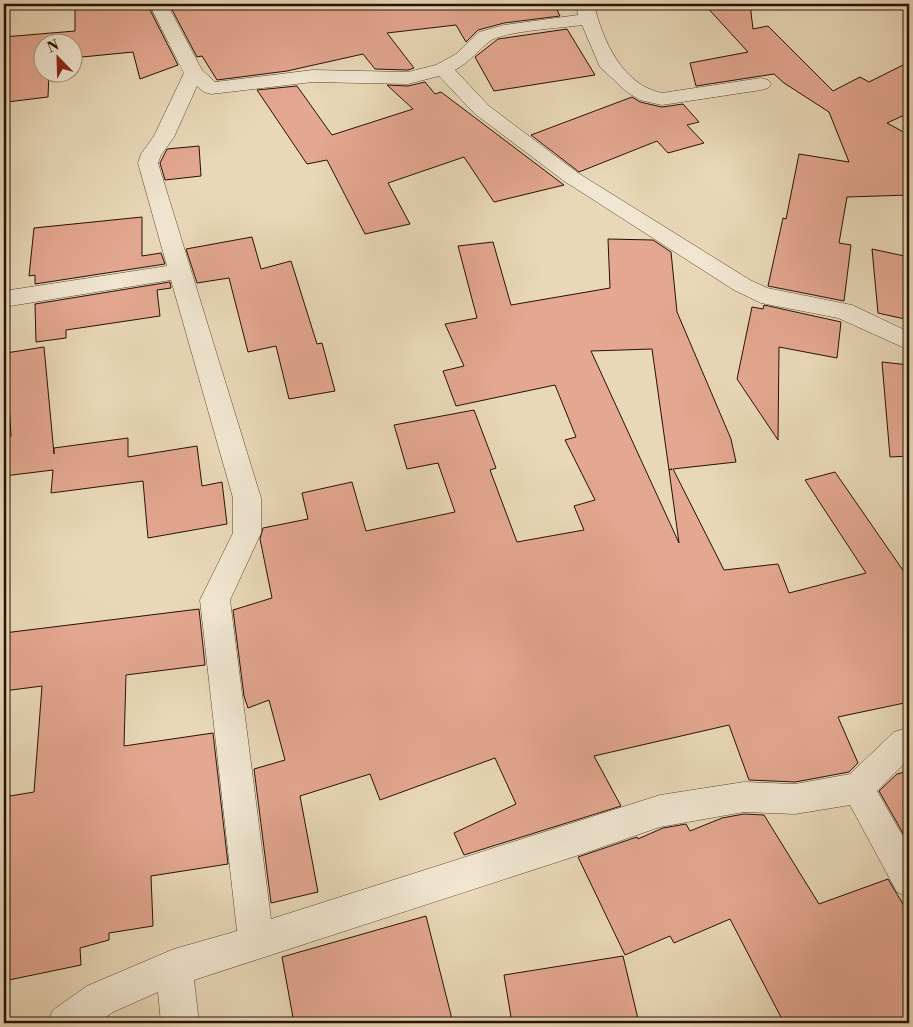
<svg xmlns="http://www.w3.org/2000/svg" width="913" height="1027" viewBox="0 0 913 1027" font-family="'Libre Bodoni',serif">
  <rect width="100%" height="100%" fill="#e9d8b8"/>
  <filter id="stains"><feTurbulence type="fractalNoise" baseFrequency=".004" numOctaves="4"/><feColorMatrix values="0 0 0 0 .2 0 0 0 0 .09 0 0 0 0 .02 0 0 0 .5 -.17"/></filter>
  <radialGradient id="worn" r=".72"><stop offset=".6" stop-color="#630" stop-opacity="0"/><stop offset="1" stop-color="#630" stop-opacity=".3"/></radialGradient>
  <!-- building -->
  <g fill="#e4a791" stroke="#261105" fill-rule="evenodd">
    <path d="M75 4H147L178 65 140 79 133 52 72 58V42H42V72H49L48 97 7 102 9 62 4 63V37L75 31Z"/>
    <path d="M169 4H554L560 16 504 23 478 30 466 42 456 25 387 33 414 68 408 70 375 69 363 54 287 71 217 80 202 56 197 57Z"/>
    <path d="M704 4H750L753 29 768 26 833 91 860 77 869 82 909 62V113L887 123 909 135V195L847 197 839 243 851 245 844 301 768 286 783 218 786 219 799 154 849 162 829 112 784 83 774 74 696 86 690 63 748 52Z"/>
    <path d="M567 29 595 75 494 91 475 57 498 39Z"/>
    <path d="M425 82 435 94 441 92 564 185 494 202 464 157 388 183 410 224 365 234 327 160 307 164 257 90 297 86 332 135 413 109 387 85 408 86Z"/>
    <path d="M632 97 640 102 662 107 683 104 699 122 687 125 704 143 668 153 657 141 579 172 531 135Z"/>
    <path d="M199 146 201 176 165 180 160 163 167 149Z"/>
    <path d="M142 217V256L161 253 165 264 35 284V275L29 276 34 228Z"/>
    <path d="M252 237 261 269 291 261 317 344 322 343 335 391 289 399 276 346 248 352 229 278 197 283 186 249Z"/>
    <path d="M608 239 653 240 671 252 677 312 731 439 736 462 673 469 724 570 778 564 789 593 866 573 805 480 835 472 909 579V702L838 717 858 763 849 772 795 782 749 780 729 725 594 756 621 806 464 855 454 833 516 804 495 758 380 800 370 774 300 796 318 892 271 903 254 769 285 760 269 700 248 708 244 696 233 610 272 598 260 539 263 528 308 519 302 493 352 482 366 531 455 512 438 463 407 469 394 425 474 410 496 468 490 470 517 542 584 530 574 506 595 500 565 440 576 437 555 385 456 406 443 371 464 366 445 324 477 318 458 246 493 242 511 305 610 288ZM652 349 669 470 672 469 669 470 679 543 591 351Z"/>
    <path d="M872 249 909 257V320L878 313Z"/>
    <path d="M170 282 171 288 157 290 160 316 66 330V338L36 342 35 304Z"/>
    <path d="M764 305 841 322 837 358 779 347 778 440 737 379 752 307 763 309Z"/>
    <path d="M44 347 54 454V448L128 438V457L197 446 202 486 222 482 227 524 148 538 143 481 51 493 53 470 4 476V437L11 436 6 353Z"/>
    <path d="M882 362 909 365V456L890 457Z"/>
    <path d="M199 609 205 665 126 675 124 746 213 733 228 864 151 876 153 926 109 933V940L80 948 81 965 4 981V797L34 792 42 686 4 691V633Z"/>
    <path d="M909 771V844L879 791 897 774Z"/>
    <path d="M744 814 764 815 819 904 888 879 909 914V1023H784L730 919 674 943 670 936 625 955 578 857 637 837 638 839 663 828 686 824 690 831 722 818Z"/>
    <path d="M426 916 453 1023H294L282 957Z"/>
    <path d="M623 956 639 1023H512L504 975Z"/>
  </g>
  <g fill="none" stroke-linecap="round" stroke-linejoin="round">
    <defs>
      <path id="street" d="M149 4H167L202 70 215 82 313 70 408 72 436 65 456 54 479 32 504 25 578 15 576 4H594C602 39 622 85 662 93L761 78 768 80 771 84 768 88 761 90 662 105 640 100 627 92 600 67 582 25C562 28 504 31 490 41 477 51 470 62 455 70L489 106 578 173 750 280 767 288 852 305 909 332V350L838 318 761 303 734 290 564 181 475 114 439 76 408 84 313 82 211 94 204 92 197 86 174 137 161 155 158 163 261 498V533L230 600 271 919 660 795 744 782 795 784 850 774 894 732 909 727V759L877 791 909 847V897L897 892 850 805 795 814 744 812 660 827 582 854 194 980 199 1023H161L158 992 113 1012 97 1023H47L53 1010 87 986 174 949 237 931 200 600 233 533V498L171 280 4 307V291L167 266 138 163 141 154 154 136 184 73Z"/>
    </defs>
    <!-- street casing -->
    <use href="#street" stroke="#574332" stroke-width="1"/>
    <!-- street -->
    <use href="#street" fill="#f1e6d1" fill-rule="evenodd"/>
  </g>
  <!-- margin -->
  <rect width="913" height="1027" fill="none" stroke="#e9d8b8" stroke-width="20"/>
  <rect x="5" y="5" width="903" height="1017" fill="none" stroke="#261105" stroke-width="2.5"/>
  <rect x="10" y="10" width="893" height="1007" fill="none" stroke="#261105"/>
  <!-- north arrow -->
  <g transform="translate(58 58) rotate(337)"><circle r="24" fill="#f1e6d1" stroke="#a0917f"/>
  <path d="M0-4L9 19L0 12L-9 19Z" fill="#8f2418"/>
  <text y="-8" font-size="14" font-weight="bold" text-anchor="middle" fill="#261105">N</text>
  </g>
  <rect width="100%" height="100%" filter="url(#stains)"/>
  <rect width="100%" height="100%" fill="url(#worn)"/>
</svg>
